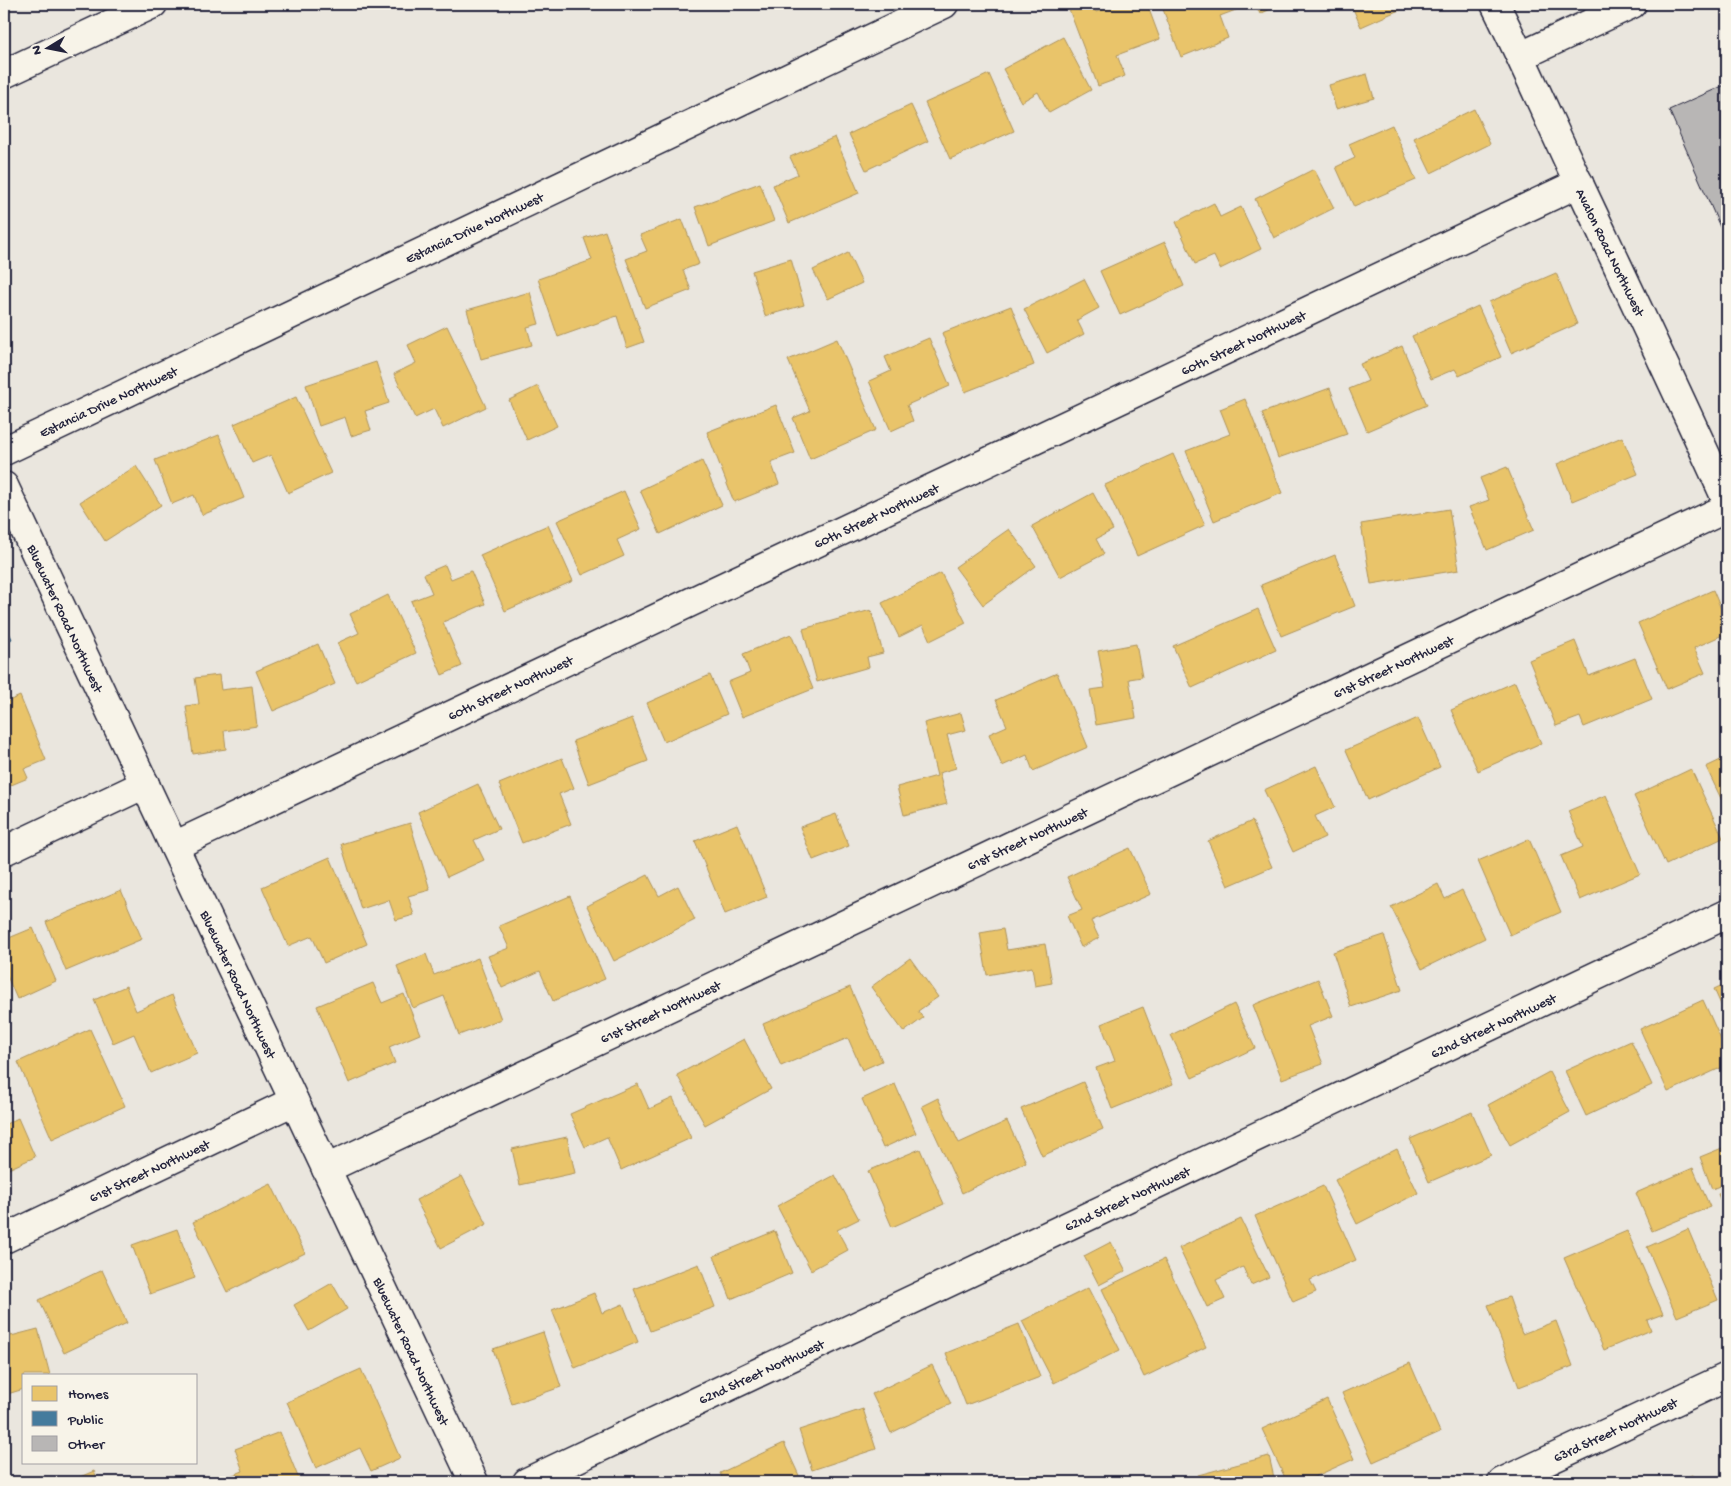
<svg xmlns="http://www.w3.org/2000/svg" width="1731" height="1486" viewBox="0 0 1731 1486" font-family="'Gochi Hand',sans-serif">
  <rect width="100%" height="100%" fill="#eae6de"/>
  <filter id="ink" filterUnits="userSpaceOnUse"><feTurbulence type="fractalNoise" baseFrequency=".02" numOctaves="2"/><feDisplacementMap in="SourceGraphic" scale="10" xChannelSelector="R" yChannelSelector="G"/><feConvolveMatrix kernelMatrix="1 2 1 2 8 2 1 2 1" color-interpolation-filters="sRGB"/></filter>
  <g filter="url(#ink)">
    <!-- homes -->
    <g fill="#e9c46a" stroke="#ad935c">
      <path d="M1067 4H1093L1096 12 1119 4H1147L1160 39 1117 55 1125 76 1098 86Z"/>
      <path d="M1161 4H1239L1241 8 1220 16 1228 38 1181 57Z"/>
      <path d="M1255 4H1281L1260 14Z"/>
      <path d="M1351 4H1407L1408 6 1361 27Z"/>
      <path d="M1063 37 1091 90 1049 113 1038 92 1021 102 1003 69Z"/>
      <path d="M989 74 1014 131 950 159 925 103Z"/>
      <path d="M1367 74 1374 98 1336 109 1329 85Z"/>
      <path d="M911 105 928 141 866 170 849 134Z"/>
      <path d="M1474 109 1490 144 1431 173 1414 138Z"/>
      <path d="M1392 125 1416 180 1354 207 1336 167 1355 158 1349 144Z"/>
      <path d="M835 137 859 193 789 223 773 185 798 174 790 157Z"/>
      <path d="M1314 169 1334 208 1274 238 1255 199Z"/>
      <path d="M760 183 774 221 709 246 695 207Z"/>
      <path d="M1214 203 1220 217 1241 207 1261 249 1220 269 1214 256 1195 264 1176 222Z"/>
      <path d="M682 219 699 264 683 270 691 290 645 308 626 259 647 251 640 235Z"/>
      <path d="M605 231 644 342 627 348 617 316 558 337 538 279 592 260 584 238Z"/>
      <path d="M1165 242 1184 286 1120 315 1100 271Z"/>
      <path d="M848 253 862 283 828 299 813 270Z"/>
      <path d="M791 259 804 305 765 316 752 271Z"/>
      <path d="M1556 273 1577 324 1511 353 1489 302Z"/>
      <path d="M1084 279 1099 308 1077 320 1084 334 1047 353 1024 309Z"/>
      <path d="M530 292 539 324 527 327 532 345 481 359 467 310Z"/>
      <path d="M1011 306 1034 365 965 392 942 333Z"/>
      <path d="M1478 306 1501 357 1459 376 1455 369 1431 379 1412 336Z"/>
      <path d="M447 326 486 407 443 428 434 409 415 418 394 374 416 363 408 345Z"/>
      <path d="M929 338 950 386 907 405 913 421 891 431 869 381 891 371 885 357Z"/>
      <path d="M837 339 876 430 810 459 793 418 810 411 788 360Z"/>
      <path d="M1402 346 1427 405 1367 431 1349 389 1368 381 1360 364Z"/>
      <path d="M376 362 389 403 365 411 371 430 351 436 345 417 319 426 306 385Z"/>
      <path d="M538 386 557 426 527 440 509 400Z"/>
      <path d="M1330 388 1347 434 1278 458 1262 413Z"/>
      <path d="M296 397 331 473 288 493 271 455 252 463 234 424Z"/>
      <path d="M1245 399 1282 493 1214 521 1186 451 1230 434 1220 409Z"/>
      <path d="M776 405 795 453 771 462 779 484 734 502 707 432Z"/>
      <path d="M219 435 244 498 202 515 194 495 172 504 155 460Z"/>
      <path d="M1622 437 1638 474 1572 501 1557 464Z"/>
      <path d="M1173 454 1205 525 1137 556 1105 485Z"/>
      <path d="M702 461 722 505 660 534 640 490Z"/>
      <path d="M136 466 161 505 105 541 80 502Z"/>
      <path d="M1507 467 1534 530 1487 550 1469 507 1489 500 1480 478Z"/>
      <path d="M624 491 641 529 617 540 624 556 582 575 557 521Z"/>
      <path d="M1093 493 1113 530 1096 539 1104 554 1060 577 1032 526Z"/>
      <path d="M1449 509 1459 570 1371 584 1361 524Z"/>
      <path d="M548 525 573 581 505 611 480 555Z"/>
      <path d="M1009 529 1036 566 983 605 955 567Z"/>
      <path d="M1335 555 1355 606 1281 636 1261 585Z"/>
      <path d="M445 565 451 579 471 571 485 604 443 622 462 666 442 675 411 601 432 593 424 574Z"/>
      <path d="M941 573 966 623 930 641 923 625 899 637 882 603Z"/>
      <path d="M1713 590 1727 623V633L1694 648 1705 673 1667 689 1638 623Z"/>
      <path d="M388 595 416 653 356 681 337 643 359 633 350 614Z"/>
      <path d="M1258 609 1276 650 1192 688 1173 646Z"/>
      <path d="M871 610 883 653 867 657 869 667 817 682 803 629Z"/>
      <path d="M791 634 813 689 742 717 728 682 750 673 743 654Z"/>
      <path d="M1575 641 1589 676 1635 658 1652 699 1584 727 1580 717 1556 726 1529 660Z"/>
      <path d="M318 644 335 684 273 711 256 671Z"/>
      <path d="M1136 644 1142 677 1129 679 1136 718 1096 725 1090 690 1105 688 1098 651Z"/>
      <path d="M1057 673 1088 747 1033 771 1027 755 1002 766 989 734 1007 726 996 700Z"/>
      <path d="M219 675 221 690 252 686 257 726 224 731 226 749 193 754 186 706 199 704 195 678Z"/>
      <path d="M710 675 727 714 664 742 647 703Z"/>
      <path d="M1515 682 1541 743 1478 771 1451 710Z"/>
      <path d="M20 696 46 760 24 769 28 778 4 788V703Z"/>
      <path d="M961 713 966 730 947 735 956 768 939 773 947 804 904 815 897 787 937 776 924 723Z"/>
      <path d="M632 718 648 761 589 784 573 741Z"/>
      <path d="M1418 718 1440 767 1368 800 1346 750Z"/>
      <path d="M1727 757V811L1706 767Z"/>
      <path d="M562 758 574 788 559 794 571 824 522 843 499 784Z"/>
      <path d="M1316 766 1335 807 1315 816 1325 837 1293 852 1264 790Z"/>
      <path d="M1691 769 1723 838 1666 865 1634 796Z"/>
      <path d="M478 784 499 829 474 840 484 860 447 877 418 812Z"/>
      <path d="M1606 795 1640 874 1580 900 1561 856 1583 847 1568 811Z"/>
      <path d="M836 814 849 846 813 860 800 827Z"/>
      <path d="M1252 821 1272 867 1228 886 1208 841Z"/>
      <path d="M410 823 430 890 408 896 414 915 396 920 389 900 361 909 341 844Z"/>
      <path d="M737 824 767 897 725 914 695 841Z"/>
      <path d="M1529 839 1561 912 1510 935 1478 861Z"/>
      <path d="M1130 848 1151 894 1091 921 1099 938 1081 947 1067 916 1082 910 1067 877Z"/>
      <path d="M330 857 367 944 324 963 312 936 288 946 262 887Z"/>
      <path d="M648 875 659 896 678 886 695 920 614 961 587 906Z"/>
      <path d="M1438 884 1445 899 1462 890 1485 938 1422 969 1391 907Z"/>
      <path d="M121 890 142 939 66 971 46 922Z"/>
      <path d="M570 896 605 979 553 1001 540 971 502 988 488 956 509 948 499 926Z"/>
      <path d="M33 928 56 981 17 999 4 969V940Z"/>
      <path d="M1003 929 1007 950 1045 944 1052 983 1035 986 1032 967 987 975 980 933Z"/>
      <path d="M1384 935 1402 990 1351 1007 1333 952Z"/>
      <path d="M426 954 434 975 478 958 501 1019 459 1035 444 996 413 1008 397 966Z"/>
      <path d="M910 958 938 997 918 1011 923 1018 904 1032 871 987Z"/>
      <path d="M1318 979 1333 1016 1308 1026 1323 1064 1282 1079 1253 1005Z"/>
      <path d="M373 983 382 1003 404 994 420 1034 389 1047 395 1063 349 1083 317 1006Z"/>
      <path d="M1727 983V1018L1714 989Z"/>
      <path d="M126 986 136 1011 172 995 197 1053 151 1073 134 1034 113 1043 94 1000Z"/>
      <path d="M850 987 882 1061 862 1070 848 1038 781 1066 763 1024Z"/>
      <path d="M1703 1000 1727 1053V1065L1668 1092 1640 1029Z"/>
      <path d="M1234 1004 1255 1048 1192 1078 1171 1035Z"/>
      <path d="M1143 1007 1173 1084 1112 1109 1096 1068 1115 1061 1101 1024Z"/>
      <path d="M90 1029 125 1106 52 1139 18 1062Z"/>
      <path d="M744 1039 771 1089 705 1125 677 1075Z"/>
      <path d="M1631 1041 1652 1085 1586 1116 1565 1071Z"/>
      <path d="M1549 1072 1570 1112 1510 1145 1488 1105Z"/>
      <path d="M1083 1082 1103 1129 1042 1156 1021 1109Z"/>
      <path d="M638 1084 649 1109 673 1098 691 1138 621 1170 607 1137 585 1147 570 1114Z"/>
      <path d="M895 1084 916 1133 883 1148 862 1099Z"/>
      <path d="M938 1098 959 1143 1007 1121 1026 1162 962 1193 922 1106Z"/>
      <path d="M1472 1112 1491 1155 1429 1182 1410 1139Z"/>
      <path d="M18 1118 35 1157 4 1171V1125Z"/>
      <path d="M567 1137 575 1173 520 1185 512 1149Z"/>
      <path d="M1727 1146V1183L1712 1189 1700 1157Z"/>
      <path d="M920 1149 944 1204 892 1227 868 1171Z"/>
      <path d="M1397 1149 1418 1193 1357 1224 1335 1180Z"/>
      <path d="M1693 1168 1710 1207 1652 1231 1636 1193Z"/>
      <path d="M835 1175 859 1219 837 1230 848 1250 811 1270 777 1206Z"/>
      <path d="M462 1176 487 1224 441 1248 416 1200Z"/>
      <path d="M271 1184 305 1253 227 1292 193 1222Z"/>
      <path d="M1323 1186 1356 1260 1310 1280 1316 1292 1293 1302 1255 1216Z"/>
      <path d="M1727 1190V1217L1718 1194Z"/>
      <path d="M1241 1219 1269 1277 1251 1285 1243 1267 1216 1280 1225 1299 1207 1307 1179 1248Z"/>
      <path d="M177 1229 195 1278 150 1294 132 1245Z"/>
      <path d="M1688 1229 1718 1300 1677 1317 1647 1247Z"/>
      <path d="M775 1231 792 1273 731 1299 714 1256Z"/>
      <path d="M1627 1231 1663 1314 1647 1320 1651 1330 1604 1350 1564 1258Z"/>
      <path d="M1111 1242 1126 1271 1099 1285 1084 1256Z"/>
      <path d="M1164 1259 1206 1347 1144 1377 1102 1289Z"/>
      <path d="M699 1264 715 1307 650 1331 634 1289Z"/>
      <path d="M102 1270 127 1323 64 1353 39 1300Z"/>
      <path d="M332 1283 347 1309 309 1331 294 1305Z"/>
      <path d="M1088 1288 1120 1350 1054 1383 1022 1321Z"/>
      <path d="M594 1293 602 1313 623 1304 638 1342 575 1368 552 1310Z"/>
      <path d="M1509 1297 1522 1334 1556 1321 1573 1366 1519 1387 1488 1305Z"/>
      <path d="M7 1323 11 1336 38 1329 50 1375H24V1389L4 1395V1324Z"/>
      <path d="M1019 1324 1040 1377 966 1405 946 1353Z"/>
      <path d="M543 1332 561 1387 512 1404 493 1349Z"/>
      <path d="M1410 1363 1440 1432 1373 1462 1342 1393Z"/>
      <path d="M932 1365 951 1404 891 1433 872 1394Z"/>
      <path d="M361 1369 400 1458 371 1471 360 1448 316 1468 287 1402Z"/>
      <path d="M1327 1399 1354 1459 1303 1482H1287L1262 1429Z"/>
      <path d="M863 1409 876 1449 812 1470 799 1430Z"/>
      <path d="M280 1432 300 1482H221L220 1480 243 1471 235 1449Z"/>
      <path d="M784 1443 802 1482H724L720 1473Z"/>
      <path d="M1269 1456 1275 1482H1200L1198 1475Z"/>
      <path d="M94 1471 99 1482H68Z"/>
      <path d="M1692 1475 1695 1482H1677Z"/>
    </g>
    <!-- public -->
    <path fill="#457b9d" stroke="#3a6080" d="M4 621 12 639 4 643Z"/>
    <!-- building -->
    <path fill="#b8b6b5" stroke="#22223b" d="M1727 84V243L1669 110Z"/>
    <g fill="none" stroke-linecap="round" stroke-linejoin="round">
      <defs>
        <g id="street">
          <path d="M1495 4C1525 64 1551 125 1580 186 1629 290 1679 395 1727 501"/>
          <path d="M1521 56 1632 4"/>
          <path d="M4 74 153 4"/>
          <path d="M4 451 944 4"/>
          <path d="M174 846 1579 183"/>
          <path d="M4 851 145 784"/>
          <path d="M326 1169 1727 508"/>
          <path d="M4 1239 294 1101"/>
          <path d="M527 1482 1727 914"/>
          <path d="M1502 1482 1727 1377"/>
        </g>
        <path id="secondary" d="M4 486 474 1482"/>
      </defs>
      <!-- street casing -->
      <use href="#street" stroke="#22223b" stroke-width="31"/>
      <!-- secondary casing -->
      <use href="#secondary" stroke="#22223b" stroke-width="31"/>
      <!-- street -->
      <use href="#street" stroke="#f7f3e8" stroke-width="28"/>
      <!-- secondary -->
      <use href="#secondary" stroke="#f7f3e8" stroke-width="28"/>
    </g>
  </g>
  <g text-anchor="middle" stroke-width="5" stroke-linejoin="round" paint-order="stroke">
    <!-- street labels -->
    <g font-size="14" fill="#22223b" stroke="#f7f3e8">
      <text transform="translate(474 227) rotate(-25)" y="5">Estancia Drive Northwest</text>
      <text transform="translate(1611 252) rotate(64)" y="5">Avalon Road Northwest</text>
      <text transform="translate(1243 342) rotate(-25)" y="5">60th Street Northwest</text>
      <text transform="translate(108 401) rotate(-25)" y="5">Estancia Drive Northwest</text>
      <text transform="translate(876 515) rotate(-25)" y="5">60th Street Northwest</text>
      <text transform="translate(66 618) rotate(65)" y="5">Bluewater Road Northwest</text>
      <text transform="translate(1393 666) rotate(-25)" y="5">61st Street Northwest</text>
      <text transform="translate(510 687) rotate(-25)" y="5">60th Street Northwest</text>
      <text transform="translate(1027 838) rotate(-25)" y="5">61st Street Northwest</text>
      <text transform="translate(239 984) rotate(65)" y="5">Bluewater Road Northwest</text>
      <text transform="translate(660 1011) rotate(-25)" y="5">61st Street Northwest</text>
      <text transform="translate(1493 1025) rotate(-25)" y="5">62nd Street Northwest</text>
      <text transform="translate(149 1170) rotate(-25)" y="5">61st Street Northwest</text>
      <text transform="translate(1127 1198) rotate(-25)" y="5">62nd Street Northwest</text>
      <text transform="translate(412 1351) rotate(65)" y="5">Bluewater Road Northwest</text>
      <text transform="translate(761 1371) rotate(-25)" y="5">62nd Street Northwest</text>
      <text transform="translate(1615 1429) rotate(-25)" y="5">63rd Street Northwest</text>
    </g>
  </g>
  <!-- margin -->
  <rect width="1731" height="1486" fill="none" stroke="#f7f3e8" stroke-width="20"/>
  <rect x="10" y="10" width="1711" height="1466" fill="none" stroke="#22223b" stroke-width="2" filter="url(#ink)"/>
  <!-- legend -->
  <rect x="22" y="1374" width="175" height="90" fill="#f7f3e8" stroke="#a29fa3"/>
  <rect x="32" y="1386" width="25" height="15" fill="#e9c46a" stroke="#a29fa3"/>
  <text x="68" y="1398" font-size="15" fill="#22223b">Homes</text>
  <rect x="32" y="1411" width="25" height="15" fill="#457b9d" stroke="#a29fa3"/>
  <text x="68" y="1424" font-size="15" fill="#22223b">Public</text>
  <rect x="32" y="1436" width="25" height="15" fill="#b8b6b5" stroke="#a29fa3"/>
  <text x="68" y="1448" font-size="15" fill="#22223b">Other</text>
  <!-- north arrow -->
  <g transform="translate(48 48) rotate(260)" stroke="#f7f3e8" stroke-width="4" paint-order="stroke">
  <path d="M0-4L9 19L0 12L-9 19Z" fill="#22223b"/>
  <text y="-8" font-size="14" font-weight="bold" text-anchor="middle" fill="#22223b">N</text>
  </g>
</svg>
